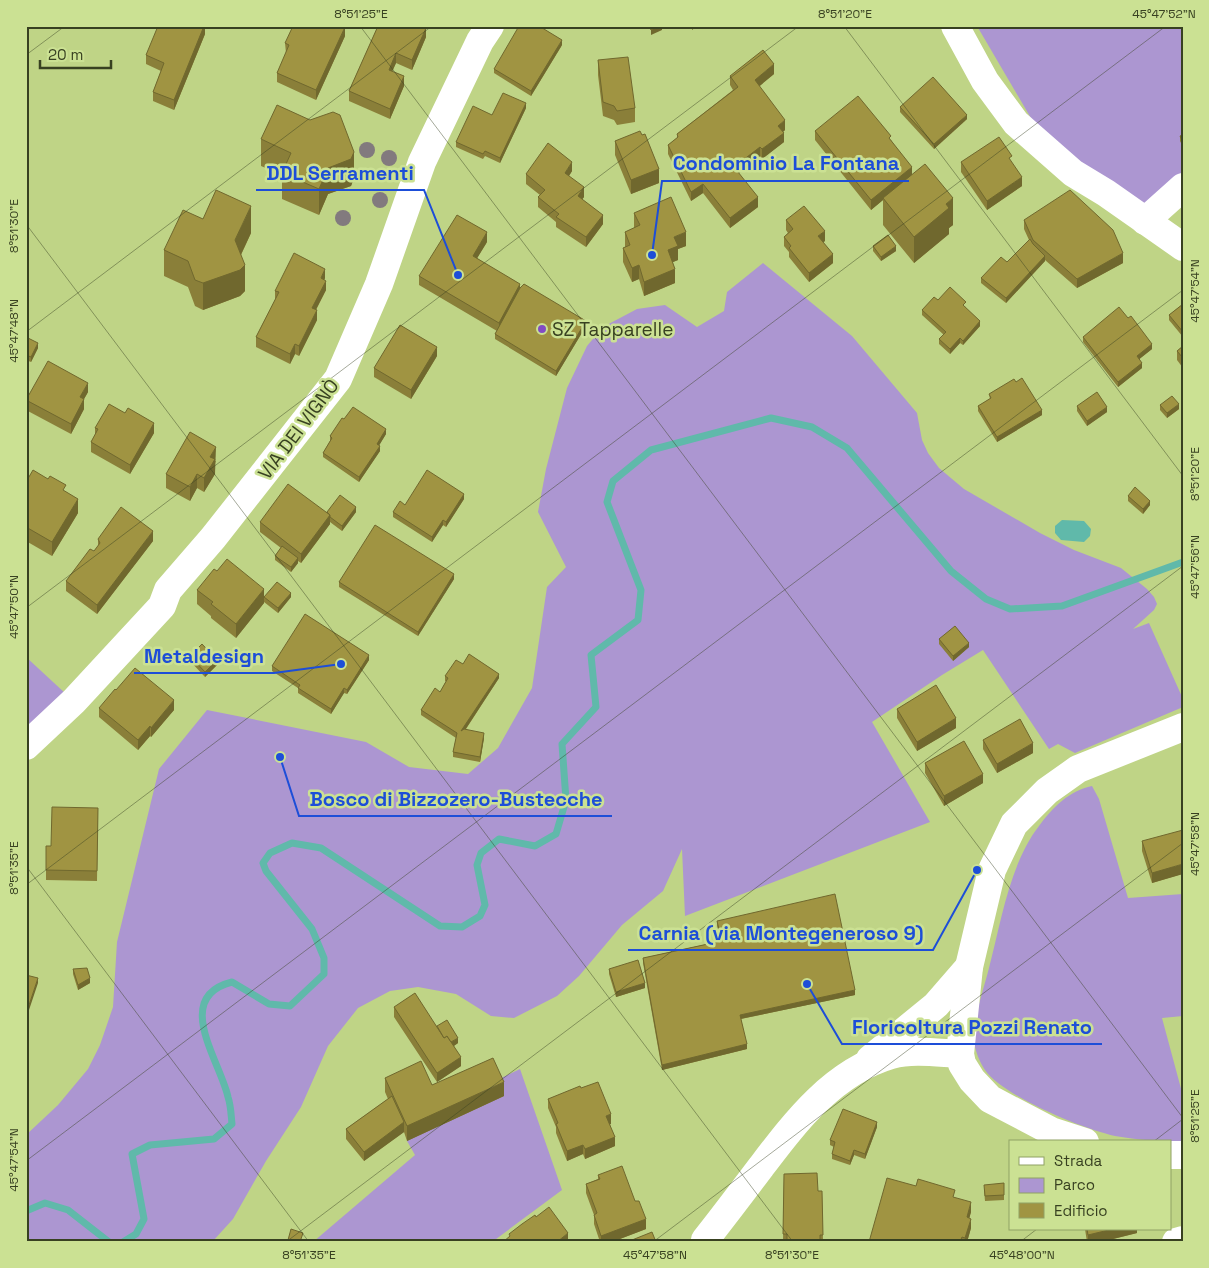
<svg xmlns="http://www.w3.org/2000/svg" width="1209" height="1268" viewBox="0 0 1209 1268" font-family="'Space Grotesk',sans-serif">
  <rect width="100%" height="100%" fill="#bfd486"/>
  <!-- green -->
  <g fill="#ac96d1">
    <path d="M977 26H1183V202L1166 218 1078 162 1035 125Z"/>
    <path d="M763 263 852 336 917 413 922 440 928 453 939 468 964 489 1040 533 1074 550 1121 568 1147 589 1154 597 1157 604 1154 610 1133 629 1149 623 1183 699V707L1075 753 1058 744 1049 749 983 650 942 675 872 722 930 822 685 916 682 849 663 891 622 925 579 976 557 996 514 1018 491 1016 456 994 418 987 390 991 358 1008 328 1046 301 1107 266 1161 233 1219 213 1241 26 1242V1135L58 1105 88 1069 100 1045 113 1007 117 942 159 769 207 710 366 742 409 767 468 774 498 748 532 688 547 587 566 567 538 512 546 469 567 388 587 346 603 327 637 309 665 305 697 327 724 311 727 292Z"/>
    <path d="M26 657 66 694 26 735Z"/>
    <path d="M1092 786 1099 799 1128 898 1183 894V1016L1162 1018 1183 1096V1143C1160 1141 1137 1140 1115 1136 1083 1129 1003 1096 985 1070 980 1063 975 1050 974 1042 972 1022 984 988 989 968 1001 922 1010 863 1039 826 1052 808 1070 790 1092 786Z"/>
    <path d="M520 1069 562 1190 492 1242H313L415 1155 407 1141 497 1080Z"/>
  </g>
  <!-- water -->
  <path fill="#60b9aa" d="M1062 520 1084 521 1091 529 1090 536 1084 542 1061 540 1055 533V526Z"/>
  <g fill="none" stroke-linecap="round" stroke-linejoin="round">
    <!-- stream -->
    <g stroke="#60b9aa" stroke-width="7">
      <path d="M26 1211 45 1203 68 1210 109 1242"/>
      <path d="M123 1242 136 1234 144 1219 132 1154 150 1145 214 1139 232 1124C231 1115 231 1106 228 1097 220 1061 172 997 232 982L269 1004 290 1006 324 974V958L312 929 266 871 263 863 270 853 292 843 321 848 440 926 462 927 480 916 485 905 477 865 481 853 499 839 535 846 556 834 566 800 562 744 596 707 591 655 638 620 641 590 607 502 613 481 651 450 771 418 812 427 847 448 951 571 986 599 1010 609 1062 606 1183 562"/>
    </g>
    <!-- minor -->
    <g stroke="#fff" stroke-width="28">
      <path d="M955 26 985 81 1016 123 1073 173 1106 193 1183 247"/>
      <path d="M1145 221 1183 187"/>
      <path d="M26 746 74 701 162 606 168 590 213 538 338 379 379 284 422 162 480 41 490 26"/>
      <path d="M870 1059 936 1005 969 967"/>
      <path d="M1085 1142 1051 1131 990 1099 972 1080 962 1064 960 1054 969 967 992 870 1014 824 1047 791 1078 769 1183 727"/>
      <path d="M1170 1155H1183"/>
      <path d="M706 1242 705 1240C724 1216 742 1192 761 1167 796 1121 833 1072 891 1055 913 1049 938 1053 960 1054"/>
      <path d="M1176 1242 1183 1240"/>
    </g>
  </g>
  <!-- trees -->
  <g fill="#827a7e">
    <circle cx="367" cy="150" r="8"/>
    <circle cx="389" cy="158" r="8"/>
    <circle cx="380" cy="200" r="8"/>
    <circle cx="343" cy="218" r="8"/>
  </g>
  <!-- wall -->
  <g fill="#8a7f39">
    <path d="M205 26V34L174 110 153 101V92L161 71 146 64V55Z"/>
    <path d="M378 26 426 37 412 70 396 63 392 71 404 86 390 119 349 101V91Z"/>
    <path d="M345 36 316 100 277 82V73L286 53 285 43Z"/>
    <path d="M562 45 531 96 494 73V69Z"/>
    <path d="M598 60 635 108V122L617 125 614 120 603 116 598 75Z"/>
    <path d="M774 74 759 86 785 130 783 132 784 142 762 159 760 156 738 173 758 207 730 228 703 193 691 201 668 154V145L677 138V134L733 90 730 85V76Z"/>
    <path d="M900 107 967 119 934 149 900 112Z"/>
    <path d="M526 108 500 163 485 156 483 159 456 147V142L492 115Z"/>
    <path d="M815 131 891 140 912 174 953 225 949 228V234L914 263 883 225V200L871 210 815 140Z"/>
    <path d="M642 135 659 183 631 194 615 155V141Z"/>
    <path d="M1183 135V147L1180 141V136Z"/>
    <path d="M261 139 354 178 351 186 328 194 319 215 282 199V175L261 166Z"/>
    <path d="M961 162 1022 186 987 210 961 172Z"/>
    <path d="M572 171 569 176 584 197 582 199 603 224 586 247 556 227V222L538 207V197L540 195 526 184V174Z"/>
    <path d="M634 213 686 246 678 249V260L673 262 675 283 644 296 639 279 632 282 623 262V248L625 247V232L634 228Z"/>
    <path d="M203 219 251 233 241 255 245 291 240 296 203 310 195 306 188 287 164 276V250Z"/>
    <path d="M786 220 825 241 823 242 833 263 809 282 789 257V252L784 246V237L788 233 786 230Z"/>
    <path d="M1024 220 1123 263 1077 288 1045 260V261L1006 303 981 283V278L1007 262 1029 240 1024 229Z"/>
    <path d="M487 242 477 258 520 288 586 326 556 376 495 339V334L497 331 419 285V276Z"/>
    <path d="M873 246 896 251 881 261 873 251Z"/>
    <path d="M325 278 324 280 326 290 316 310 317 320 299 356 295 354 290 364 256 347V337L275 300V291Z"/>
    <path d="M938 300 966 307H965L980 326 963 345 960 343 950 354 939 344V339L944 335 922 315V310Z"/>
    <path d="M1183 304V337L1169 320V315Z"/>
    <path d="M1128 318 1152 349 1139 359 1142 368 1118 387 1083 342V337Z"/>
    <path d="M26 337 38 348 31 362 26 360Z"/>
    <path d="M1183 346V368L1177 360V351Z"/>
    <path d="M437 356 411 399 374 377V368Z"/>
    <path d="M88 392 84 399V409L71 434 26 410V400Z"/>
    <path d="M989 394 1042 415 997 442 978 411V406L990 399Z"/>
    <path d="M1160 405 1179 409 1167 418 1160 410Z"/>
    <path d="M1077 406 1107 412 1087 426 1077 411Z"/>
    <path d="M125 413 154 433 130 474 91 452V442L95 435V428Z"/>
    <path d="M344 419 386 434 379 445 380 451 359 482 323 457V453L330 441V436Z"/>
    <path d="M216 461 215 463V474L204 492 197 488 190 501 166 488V474Z"/>
    <path d="M26 482 66 492 78 513 52 556 26 541Z"/>
    <path d="M1128 496 1150 505 1143 514 1128 501Z"/>
    <path d="M464 499 446 527 443 525 432 542 393 517V512L405 505Z"/>
    <path d="M327 512H356L342 531 330 522V524L301 563 298 561V563L291 572 275 560V556L281 548 260 532V522Z"/>
    <path d="M98 539 153 541 97 614 66 591V581L94 551 98 546Z"/>
    <path d="M217 571 264 597H291L278 613 264 602V603L236 638 211 618V616L197 604V590Z"/>
    <path d="M454 579 418 636 339 587V582Z"/>
    <path d="M939 639 969 647 953 661 939 644Z"/>
    <path d="M190 656 217 665 205 677 190 661Z"/>
    <path d="M369 660 347 694 344 693 331 714 298 693V688L272 671V666Z"/>
    <path d="M463 664 499 678 466 729 484 738 480 762 453 757V752L456 738 421 715V710L440 692 446 681H445V676Z"/>
    <path d="M99 708 174 710 151 737 150 736 138 750 99 717Z"/>
    <path d="M897 709 956 728 917 751 897 718Z"/>
    <path d="M983 740 1033 753 997 773 983 749Z"/>
    <path d="M925 763 983 783 944 806 925 773Z"/>
    <path d="M98 808 97 881 46 880V846H51Z"/>
    <path d="M1142 841 1182 874 1152 883 1142 851Z"/>
    <path d="M717 921 855 995 741 1019 747 1049 662 1070 643 963V958L721 941 717 926Z"/>
    <path d="M73 969 90 983 78 990 73 974Z"/>
    <path d="M609 969 645 988 616 997 609 974Z"/>
    <path d="M394 1007 437 1026 458 1043 454 1046 461 1066 437 1082 394 1017Z"/>
    <path d="M385 1078 432 1085 504 1096 407 1141 404 1132 364 1161 346 1139V1129L388 1099 385 1092Z"/>
    <path d="M581 1088 611 1124H610L615 1146 585 1159 583 1154 567 1161 556 1133V1127L548 1108V1099Z"/>
    <path d="M877 1127 865 1159 854 1155 850 1165 832 1159V1154L834 1147 830 1145V1140Z"/>
    <path d="M784 1174 818 1191H822L823 1242H783Z"/>
    <path d="M598 1175 635 1201 646 1229 612 1242H600L594 1224V1215L586 1193V1184L598 1179Z"/>
    <path d="M1004 1183V1200L985 1201 984 1189Z"/>
    <path d="M955 1198 971 1212 969 1218 971 1228 967 1242H869Z"/>
    <path d="M1085 1229H1137V1233L1101 1242H1087Z"/>
  </g>
  <!-- shaded-wall -->
  <g fill="#70682e">
    <path d="M204 26H205V34L174 110V100Z"/>
    <path d="M659 26H662V30L651 35V30Z"/>
    <path d="M692 26H697L692 30Z"/>
    <path d="M345 27V36L316 100V90Z"/>
    <path d="M426 28V37L412 70V60Z"/>
    <path d="M562 40V45L531 96V91Z"/>
    <path d="M396 53V63L389 79V70Z"/>
    <path d="M774 64V74L755 90V80Z"/>
    <path d="M404 76V86L390 119V109Z"/>
    <path d="M526 103V108L500 163V158Z"/>
    <path d="M967 115V119L934 149V144Z"/>
    <path d="M785 120V130L778 136V126Z"/>
    <path d="M784 133V142L762 159V149Z"/>
    <path d="M760 147V156L734 177V167Z"/>
    <path d="M354 152V178L351 186 328 194 319 215V189L328 168Z"/>
    <path d="M572 162V171L565 182V173Z"/>
    <path d="M912 167V176L883 198V200L871 210V200Z"/>
    <path d="M659 169V183L631 194V180Z"/>
    <path d="M1022 177V186L987 210V201Z"/>
    <path d="M703 184V193L691 201V192Z"/>
    <path d="M584 187V197L578 205V196Z"/>
    <path d="M758 197V207L730 228V218Z"/>
    <path d="M953 198V225L949 228V234L914 263V237L946 204Z"/>
    <path d="M251 206V233L235 267V240Z"/>
    <path d="M603 215V224L586 247V237Z"/>
    <path d="M825 231V241L818 246V236Z"/>
    <path d="M487 232V242L473 265V256Z"/>
    <path d="M686 232V246L678 249V260L668 264V250L674 237Z"/>
    <path d="M896 246V251L881 261V257Z"/>
    <path d="M1123 253V263L1077 288V279Z"/>
    <path d="M833 254V263L809 282V273Z"/>
    <path d="M1045 256V261L1006 303V298Z"/>
    <path d="M245 265V291L240 296 203 310V283Z"/>
    <path d="M639 265V279L632 282V268Z"/>
    <path d="M325 269V278L321 288V278Z"/>
    <path d="M675 269V283L644 296V282Z"/>
    <path d="M326 281V290L312 317V308Z"/>
    <path d="M520 284V293L499 332V323Z"/>
    <path d="M317 310V320L299 356V346Z"/>
    <path d="M586 321V326L556 376V371Z"/>
    <path d="M980 321V326L963 345V341Z"/>
    <path d="M960 338V343L950 354V349Z"/>
    <path d="M38 343V348L31 362V357Z"/>
    <path d="M295 344V354L290 364V354Z"/>
    <path d="M1152 344V349L1137 361V356Z"/>
    <path d="M437 347V356L411 399V390Z"/>
    <path d="M1142 363V368L1118 387V382Z"/>
    <path d="M88 383V392L80 406V397Z"/>
    <path d="M84 399V409L71 434V424Z"/>
    <path d="M1179 404V409L1167 418V413Z"/>
    <path d="M1107 407V412L1087 426V421Z"/>
    <path d="M1042 410V415L997 442V437Z"/>
    <path d="M154 423V433L130 474V465Z"/>
    <path d="M386 429V434L377 449V444Z"/>
    <path d="M380 446V451L359 482V477Z"/>
    <path d="M216 447 215 474 204 492V478L210 457Z"/>
    <path d="M197 474V488L190 501V487Z"/>
    <path d="M464 494V499L446 527V522Z"/>
    <path d="M78 499V513L52 556V542Z"/>
    <path d="M1150 501V505L1143 514V509Z"/>
    <path d="M356 507V512L342 531V526Z"/>
    <path d="M330 515V524L301 563V554Z"/>
    <path d="M443 520V525L432 542V537Z"/>
    <path d="M153 531V541L97 614V605Z"/>
    <path d="M298 558V563L291 572V567Z"/>
    <path d="M454 574V579L418 636V632Z"/>
    <path d="M264 589V603L236 638V624Z"/>
    <path d="M291 593V597L278 613V608Z"/>
    <path d="M969 643V647L953 661V656Z"/>
    <path d="M369 655V660L347 694V690Z"/>
    <path d="M217 660V665L205 677V672Z"/>
    <path d="M499 674V678L461 736V731Z"/>
    <path d="M344 688V693L331 714V709Z"/>
    <path d="M174 700V710L151 737V728Z"/>
    <path d="M956 718V728L917 751V742Z"/>
    <path d="M150 726V736L138 750V740Z"/>
    <path d="M484 733V738L480 762V757Z"/>
    <path d="M1033 743V753L997 773V764Z"/>
    <path d="M983 774V783L944 806V796Z"/>
    <path d="M1183 864V874L1152 883V873Z"/>
    <path d="M38 978V983L26 1019V1014Z"/>
    <path d="M90 978V983L78 990V985Z"/>
    <path d="M645 983V988L616 997V992Z"/>
    <path d="M855 990V995L740 1019V1015Z"/>
    <path d="M458 1038V1043L449 1049V1044Z"/>
    <path d="M747 1044V1049L662 1070V1065Z"/>
    <path d="M461 1057V1066L437 1082V1073Z"/>
    <path d="M504 1082V1096L407 1141V1126Z"/>
    <path d="M611 1114V1124L606 1125V1116Z"/>
    <path d="M404 1122V1132L364 1161V1152Z"/>
    <path d="M877 1122V1127L865 1159V1154Z"/>
    <path d="M615 1137V1146L585 1159V1149Z"/>
    <path d="M583 1145V1154L567 1161V1151Z"/>
    <path d="M854 1150V1155L850 1165V1161Z"/>
    <path d="M971 1202V1212L967 1227V1217Z"/>
    <path d="M646 1219V1229L612 1242H601V1236Z"/>
    <path d="M971 1219V1228L967 1242H965V1238Z"/>
    <path d="M1113 1229H1137V1233L1101 1242H1088V1235Z"/>
    <path d="M568 1233V1242H557Z"/>
  </g>
  <!-- building -->
  <g fill="#a09442" stroke="#70682e">
    <path d="M158 26H204L174 100 153 92 164 63 146 55Z"/>
    <path d="M293 26 345 27 316 90 277 73 289 45 285 43Z"/>
    <path d="M378 26H423L426 28 412 60 396 53 389 70 404 76 390 109 349 91Z"/>
    <path d="M519 26H539L562 40 531 91 494 69Z"/>
    <path d="M649 26H659L651 30Z"/>
    <path d="M763 50 774 64 755 80 785 120 778 126 784 133 762 149 760 147 734 167 758 197 730 218 703 184 691 192 668 145 678 137 677 134 738 87 730 76Z"/>
    <path d="M628 57 635 108 617 111 614 106 603 102 598 60Z"/>
    <path d="M933 77 967 115 934 144 900 107Z"/>
    <path d="M503 93 526 103 500 158 485 151 483 154 456 142 473 106 492 115Z"/>
    <path d="M858 96 891 136 889 138 912 167 871 200 815 131Z"/>
    <path d="M277 105 310 120 333 112 340 115 354 152 351 159 328 168 319 189 282 173 291 153 261 139Z"/>
    <path d="M640 131 642 135 645 134 659 169 631 180 615 141Z"/>
    <path d="M1183 135V142L1180 136Z"/>
    <path d="M999 137 1012 156 1009 158 1022 177 987 201 961 162Z"/>
    <path d="M548 143 572 162 565 173 584 187 578 196 603 215 586 237 556 217 559 214 538 197 545 190 526 174Z"/>
    <path d="M925 164 953 198 946 204 949 208 914 237 883 198Z"/>
    <path d="M216 190 251 206 235 240 245 265 240 270 203 283 195 280 188 261 164 250 183 210 203 219Z"/>
    <path d="M1070 190 1113 230 1123 253 1077 279 1033 240 1024 220Z"/>
    <path d="M671 197 686 232 674 237 678 246 668 250 675 269 644 282 639 265 632 268 623 248 630 245 625 232 640 225 634 213Z"/>
    <path d="M804 206 825 231 818 236 833 254 809 273 789 248 791 246 784 237 793 229 786 220Z"/>
    <path d="M457 215 487 232 473 256 520 284 499 323 419 276Z"/>
    <path d="M888 235 896 246 881 257 873 246Z"/>
    <path d="M1030 239 1033 244 1045 256 1006 298 981 278 1001 257 1007 262Z"/>
    <path d="M294 253 325 269 321 278 326 281 312 308 317 310 299 346 295 344 290 354 256 337 279 292 275 291Z"/>
    <path d="M524 284 586 321 556 371 495 334 520 288Z"/>
    <path d="M950 287 966 302 963 305 980 321 963 341 960 338 950 349 939 339 946 332 922 310 934 297 938 300Z"/>
    <path d="M1183 304V332L1169 315Z"/>
    <path d="M1119 307 1128 318 1131 316 1152 344 1137 356 1142 363 1118 382 1083 337Z"/>
    <path d="M400 325 437 347 411 390 374 368Z"/>
    <path d="M26 337 38 343 31 357 26 355Z"/>
    <path d="M1183 346V358L1177 351Z"/>
    <path d="M48 361 88 383 80 397 84 399 71 424 26 400Z"/>
    <path d="M1022 378 1042 410 997 437 978 406 991 398 989 394 1014 379 1016 382Z"/>
    <path d="M1097 392 1107 407 1087 421 1077 406Z"/>
    <path d="M1172 396 1179 404 1167 413 1160 405Z"/>
    <path d="M109 404 125 413 128 408 154 423 130 465 91 442 98 429 95 428Z"/>
    <path d="M353 407 386 429 377 444 380 446 359 477 323 453 332 438 330 436 342 418 344 419Z"/>
    <path d="M190 432 216 447 210 457 215 459 204 478 197 474 190 487 166 474Z"/>
    <path d="M33 470 48 479 50 476 66 485 63 490 78 499 52 542 26 527V482Z"/>
    <path d="M427 470 464 494 446 522 443 520 432 537 393 512 400 501 405 505Z"/>
    <path d="M288 484 330 515 301 554 260 522Z"/>
    <path d="M1135 487 1150 501 1143 509 1128 496Z"/>
    <path d="M340 495 356 507 342 526 330 517V515L327 512Z"/>
    <path d="M121 507 153 531 97 605 66 581 90 549 94 551 100 543 98 539Z"/>
    <path d="M375 525 454 574 418 632 339 582Z"/>
    <path d="M282 546 298 558 291 567 275 556Z"/>
    <path d="M227 559 264 589 236 624 211 604 213 602 197 590 214 569 217 571Z"/>
    <path d="M277 582 291 593 278 608 264 597Z"/>
    <path d="M305 614 369 655 347 690 344 688 331 709 298 688 300 685 272 666Z"/>
    <path d="M955 626 969 643 953 656 939 639Z"/>
    <path d="M202 644 217 660 205 672 190 656Z"/>
    <path d="M469 654 499 674 461 731 464 729 484 733 480 757 453 752 457 733 421 710 435 688 440 692 448 678 445 676 456 660 463 664Z"/>
    <path d="M135 668 174 700 151 728 150 726 138 740 99 708 115 689 116 690Z"/>
    <path d="M936 685 956 718 917 742 897 709Z"/>
    <path d="M1020 719 1033 743 997 764 983 740Z"/>
    <path d="M964 741 983 774 944 796 925 763Z"/>
    <path d="M52 807 98 808 97 871 46 870V846H51Z"/>
    <path d="M1183 830V864L1152 873 1142 841Z"/>
    <path d="M835 894 855 990 740 1015 747 1044 662 1065 643 958 722 941 717 921Z"/>
    <path d="M638 960 645 983 616 992 609 969Z"/>
    <path d="M87 968 90 978 78 985 73 969Z"/>
    <path d="M26 975 38 978 26 1014Z"/>
    <path d="M415 993 444 1038 447 1036 461 1057 437 1073 394 1007Z"/>
    <path d="M447 1020 458 1038 451 1042 447 1036 444 1038 437 1026Z"/>
    <path d="M493 1058 504 1082 407 1126 385 1078 421 1061 432 1085Z"/>
    <path d="M598 1082 611 1114 606 1116 615 1137 585 1149 583 1145 567 1151 556 1124 558 1123 548 1099 580 1086 581 1088Z"/>
    <path d="M392 1096 404 1122 364 1152 346 1129Z"/>
    <path d="M843 1109 877 1122 865 1154 854 1150 850 1161 832 1154 835 1142 830 1140Z"/>
    <path d="M622 1166 635 1201H639L646 1219 601 1236 594 1215 597 1213 586 1184 600 1179 598 1175Z"/>
    <path d="M817 1173 818 1191H822L823 1235H820V1242H787V1234H783L784 1174Z"/>
    <path d="M887 1178 916 1186 918 1179 955 1190 953 1197 971 1202 967 1217 971 1219 965 1238 962 1237 960 1242H869Z"/>
    <path d="M1004 1183V1195L985 1196 984 1185Z"/>
    <path d="M549 1207 568 1233 557 1242H503L510 1236 509 1234 522 1224 535 1215 536 1217Z"/>
    <path d="M291 1229 303 1233 300 1242H293L288 1240Z"/>
    <path d="M1087 1229H1113L1088 1235Z"/>
    <path d="M652 1232 656 1242H627Z"/>
  </g>
  <!-- ticks -->
  <path fill="none" stroke="#384121" stroke-width="1" stroke-opacity="0.45" d="M360 26 1183 1118M844 26 1183 476M26 55 65 26M26 224 793 1242M26 332 432 26M26 608 799 26M26 866 309 1242M26 885 1166 26M1153 1142 1183 1119M26 1161 1183 290M286 1242 1183 566M653 1242 1183 843M1020 1242 1037 1229"/>
  <!-- markers -->
  <circle fill="#824cc4" stroke="#cbe193" stroke-width="2" cx="542" cy="329" r="5"/>
  <g text-anchor="middle" stroke-width="5" stroke-linejoin="round" paint-order="stroke">
    <!-- poi labels -->
    <g font-size="19" fill="#384121" stroke="#cbe193" text-anchor="start">
      <text x="552" y="336">SZ Tapparelle</text>
    </g>
    <!-- street labels -->
    <g font-size="19" fill="#384121" stroke="#cbe193">
      <text transform="translate(298 429) rotate(-53)" y="7">VIA DEI VIGNÒ</text>
    </g>
  </g>
  <!-- callouts -->
  <path fill="none" stroke="#1d4ed8" stroke-width="2" d="M652 255L662 181H909M458 275L424 190H256M341 664L274 673H134M280 757L299 816H612M977 870L933 950H628M807 984L842 1044H1102"/>
  <g fill="#1d4ed8" stroke="#cbe193" stroke-width="2">
    <circle cx="652" cy="255" r="5"/>
    <circle cx="458" cy="275" r="5"/>
    <circle cx="341" cy="664" r="5"/>
    <circle cx="280" cy="757" r="5"/>
    <circle cx="977" cy="870" r="5"/>
    <circle cx="807" cy="984" r="5"/>
  </g>
  <g font-size="20" text-anchor="middle" font-weight="bold" fill="#1d4ed8" stroke="#cbe193" stroke-width="5" stroke-linejoin="round" paint-order="stroke">
    <text x="786" y="170">Condominio La Fontana</text>
    <text x="340" y="180">DDL Serramenti</text>
    <text x="204" y="663">Metaldesign</text>
    <text x="456" y="806">Bosco di Bizzozero-Bustecche</text>
    <text x="781" y="940">Carnia (via Montegeneroso 9)</text>
    <text x="972" y="1034">Floricoltura Pozzi Renato</text>
  </g>
  <!-- border -->
  <rect width="1209" height="1268" fill="none" stroke="#cbe193" stroke-width="55"/>
  <!-- legend -->
  <rect x="1009" y="1140" width="162" height="90" fill="#cbe193" stroke="#90a165"/>
  <rect x="1019" y="1157" width="25" height="8" fill="#ffffff" stroke="#90a165"/>
  <text x="1054" y="1166" font-size="15" fill="#384121">Strada</text>
  <rect x="1019" y="1178" width="25" height="15" fill="#ac96d1" stroke="#90a165"/>
  <text x="1054" y="1190" font-size="15" fill="#384121">Parco</text>
  <rect x="1019" y="1203" width="25" height="15" fill="#a09442" stroke="#90a165"/>
  <text x="1054" y="1216" font-size="15" fill="#384121">Edificio</text>
  <!-- scale -->
  <path d="M40 60v8h71v-8" fill="none" stroke="#384121" stroke-width="2.5"/>
  <text x="48" y="60" font-size="15" fill="#384121" stroke="#cbe193" stroke-width="4" paint-order="stroke">20 m</text>
  <rect x="28" y="28" width="1154" height="1212" fill="none" stroke="#384121" stroke-width="2"/>
  <g font-size="12" text-anchor="middle" fill="#384121">
    <text x="361" y="18">8°51'25"E</text>
    <text x="845" y="18">8°51'20"E</text>
    <text x="1164" y="18">45°47'52"N</text>
    <text transform="translate(14 226) rotate(-90)" y="4">8°51'30"E</text>
    <text transform="translate(1195 291) rotate(-90)" y="4">45°47'54"N</text>
    <text transform="translate(14 331) rotate(-90)" y="4">45°47'48"N</text>
    <text transform="translate(1195 474) rotate(-90)" y="4">8°51'20"E</text>
    <text transform="translate(1195 567) rotate(-90)" y="4">45°47'56"N</text>
    <text transform="translate(14 607) rotate(-90)" y="4">45°47'50"N</text>
    <text transform="translate(1195 844) rotate(-90)" y="4">45°47'58"N</text>
    <text transform="translate(14 868) rotate(-90)" y="4">8°51'35"E</text>
    <text transform="translate(1195 1116) rotate(-90)" y="4">8°51'25"E</text>
    <text transform="translate(14 1160) rotate(-90)" y="4">45°47'54"N</text>
    <text x="309" y="1259">8°51'35"E</text>
    <text x="655" y="1259">45°47'58"N</text>
    <text x="792" y="1259">8°51'30"E</text>
    <text x="1022" y="1259">45°48'00"N</text>
  </g>
</svg>
